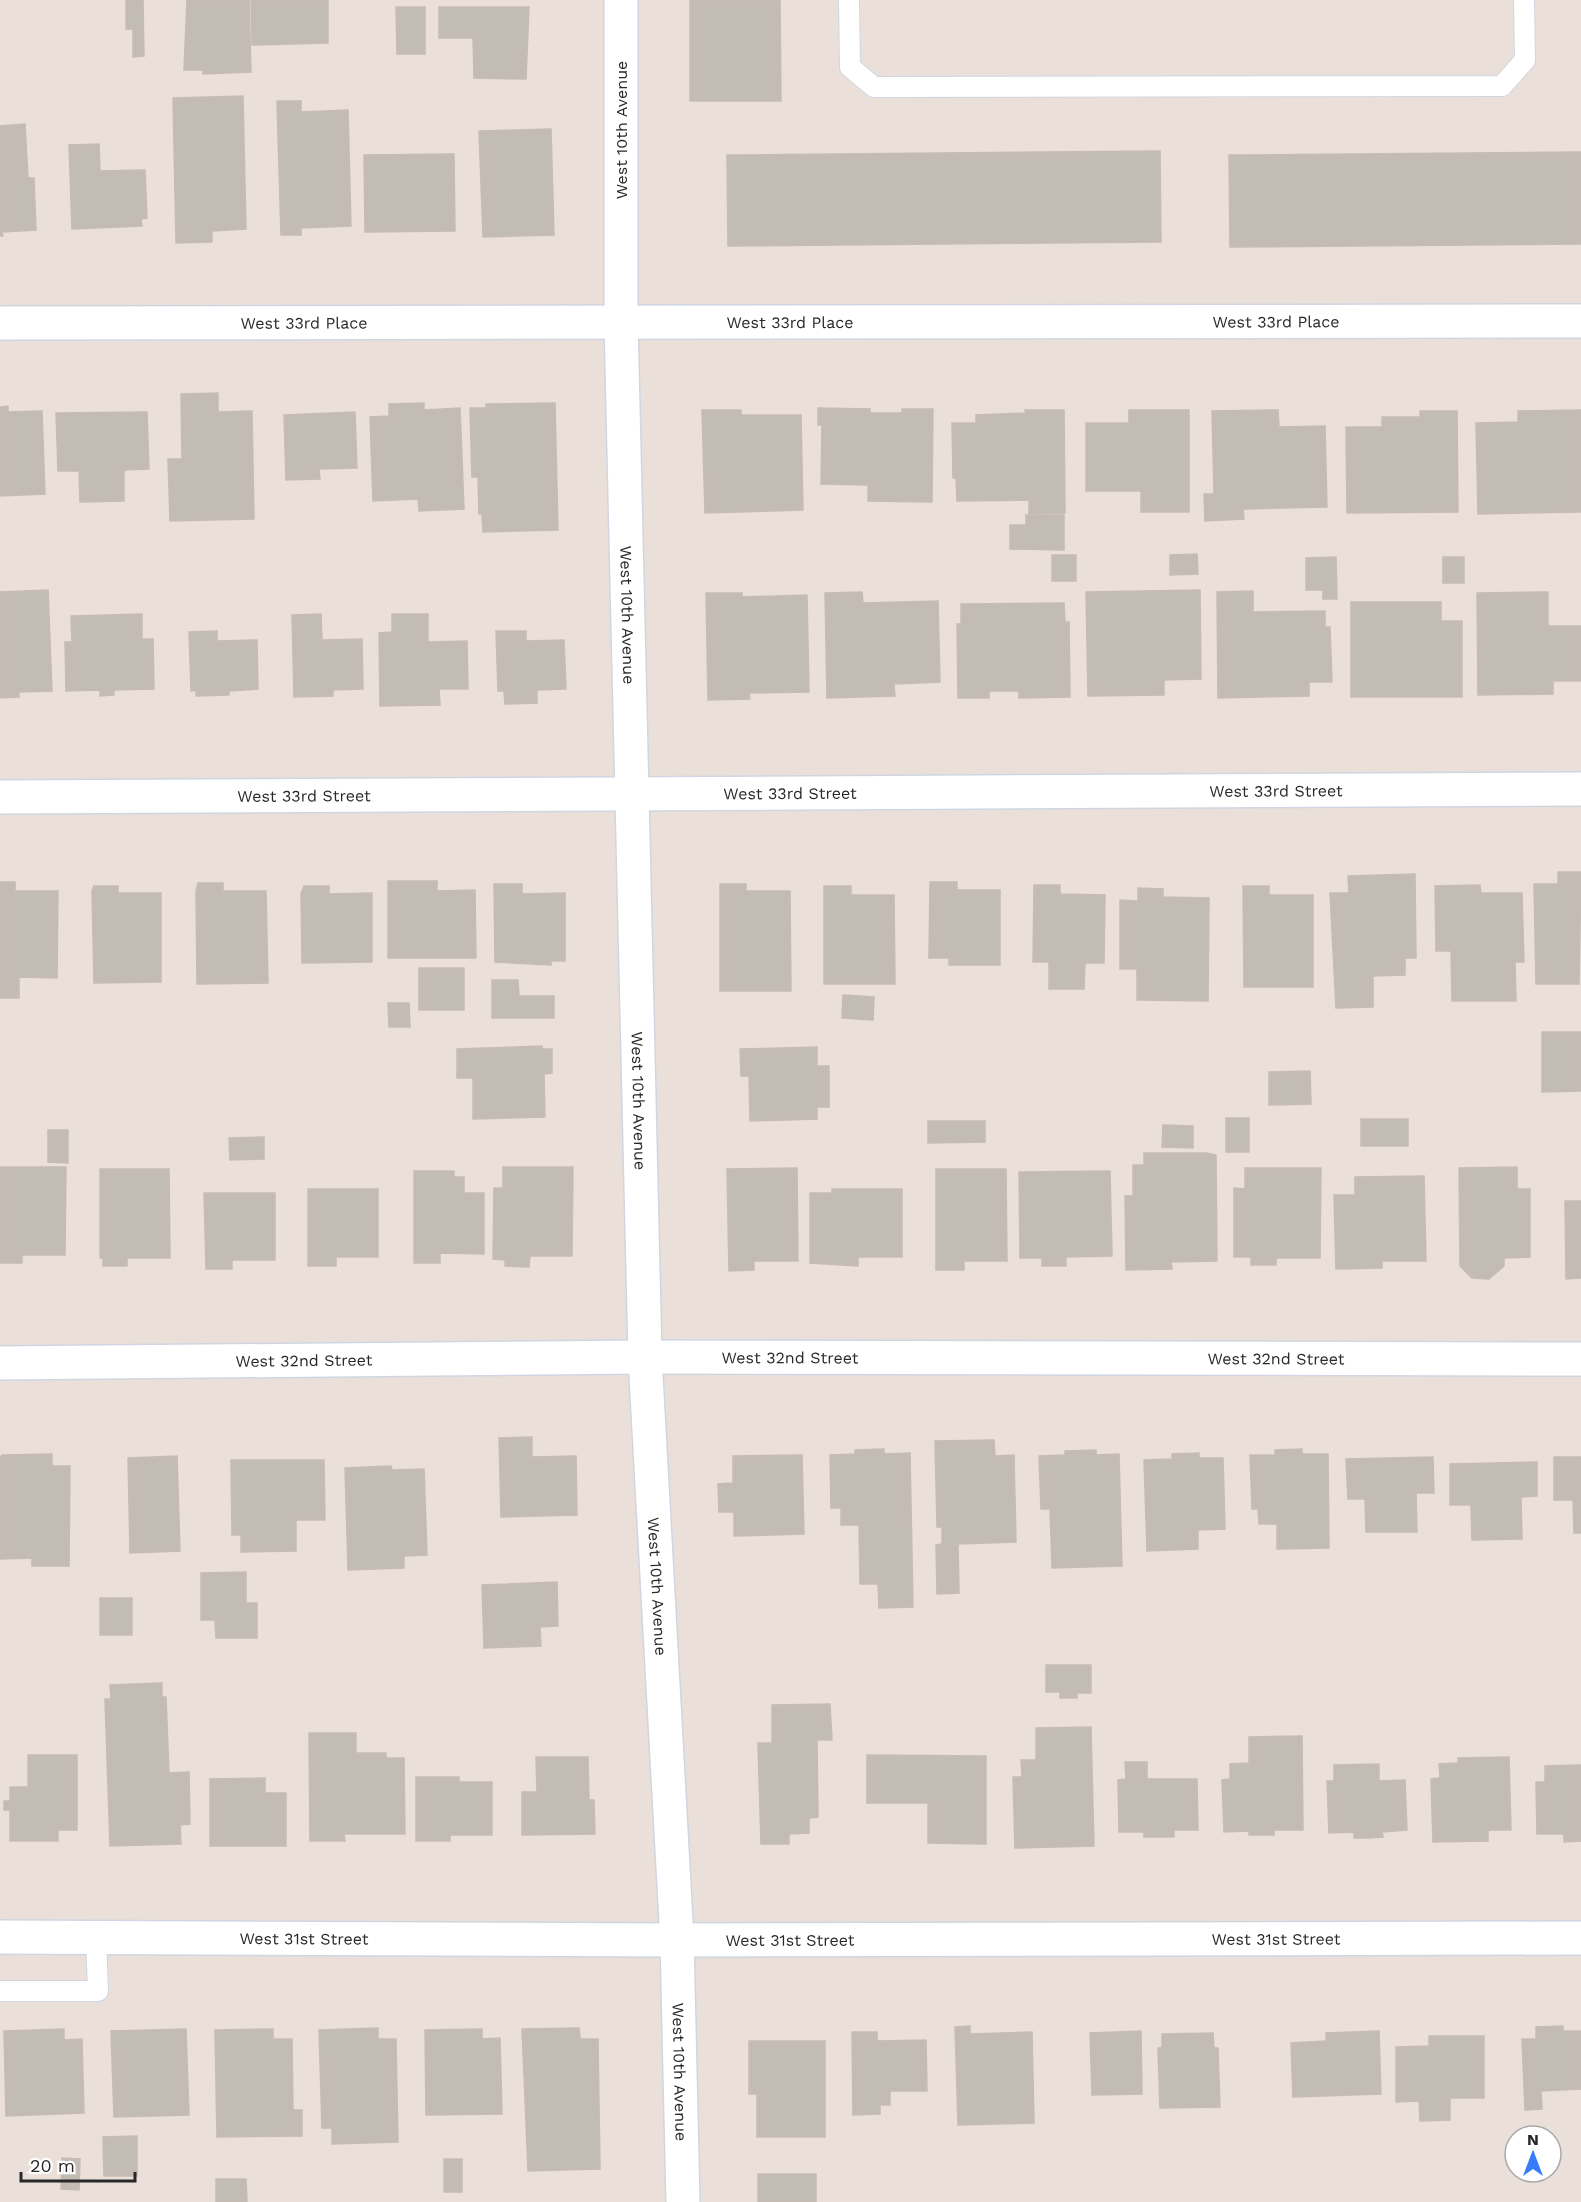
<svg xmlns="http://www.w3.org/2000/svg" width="1581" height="2202" viewBox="0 0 1581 2202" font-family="'Work Sans',sans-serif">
  <rect width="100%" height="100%" fill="#ebe0d9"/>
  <!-- building -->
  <g fill="#c2bcb5" stroke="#c6bcb3" stroke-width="1.5">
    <path d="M126 0H143L144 56 133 57V29H126Z"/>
    <path d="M187 0H249L251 72 203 74V70H184Z"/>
    <path d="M251 0H328V43L252 45Z"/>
    <path d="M690 0H780L781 101H690Z"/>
    <path d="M396 7H425V54H397Z"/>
    <path d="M439 7H529L526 79 474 78 473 38H439Z"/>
    <path d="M243 96 246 229 212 231V242L176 243 173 98Z"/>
    <path d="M277 101H301V112L348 110 351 226 301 228V235H281Z"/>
    <path d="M25 124 28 178H34L36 230 2 232 3 236H0V126Z"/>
    <path d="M551 129 554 235 483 237 479 131Z"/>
    <path d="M99 144 100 171 145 170 147 218 141 219 142 226 72 229 69 145Z"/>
    <path d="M1160 151 1161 242 728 246 727 155Z"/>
    <path d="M1581 152V244L1230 247 1229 155Z"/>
    <path d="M454 154 455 231 365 232 364 155Z"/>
    <path d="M218 393V412L252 411 254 519 170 521 168 459H182L181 394Z"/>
    <path d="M424 403V410L460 408 464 509 419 511 418 499 373 501 370 417 389 416V404Z"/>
    <path d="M555 403 558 530 483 532 482 514H479L478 477H472L470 408H486V404Z"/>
    <path d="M8 406V412L42 411 45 494 0 496V407Z"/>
    <path d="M818 408 870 409V413H902V409H933L932 502 868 501V485L821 484 822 425H818Z"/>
    <path d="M702 410H741V415H801L803 510 705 513Z"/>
    <path d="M1025 410H1064L1065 513 1029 514V500L957 501 956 478H953L952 423H976V415L1026 413Z"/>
    <path d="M1129 410H1189V512H1141V491H1086V423H1129Z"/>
    <path d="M1278 410 1279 427 1325 426 1327 507 1243 509 1244 519 1205 521 1204 494H1214L1212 411Z"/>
    <path d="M1581 410V512L1478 514 1476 423 1518 422V411Z"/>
    <path d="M1420 411H1457L1458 512 1347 513 1346 427H1382V417H1420Z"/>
    <path d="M147 412 149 469 124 470V501L80 502 79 471H58L56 413Z"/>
    <path d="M355 412 357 468 319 469 320 479 286 480 284 415Z"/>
    <path d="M1026 515H1064V550L1010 549V525H1026Z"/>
    <path d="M1197 554 1198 574 1170 575V555Z"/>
    <rect x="1052" y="555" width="24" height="26"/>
    <path d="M1336 557 1337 599H1323V590H1306V558Z"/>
    <rect x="1443" y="557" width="21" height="26"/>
    <path d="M48 590 52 691 19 692V697L0 698V592Z"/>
    <path d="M1200 590 1201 679 1164 680V695L1088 696 1086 592Z"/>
    <path d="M1253 591V612L1325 611V627H1330L1332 682H1309V696L1218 698 1217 592Z"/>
    <path d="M862 592 863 603 938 601 940 682 894 684 895 696 827 698 825 593Z"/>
    <path d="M1548 592V626H1581V681H1553V694L1478 695 1477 593Z"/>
    <path d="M706 593H742V597L807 595 809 692 749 693 750 699 708 700Z"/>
    <path d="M1351 602H1441V621H1462V697H1351Z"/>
    <path d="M1064 603 1065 622H1069L1070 697 1019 698V691H989V698H958L957 624H961V604Z"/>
    <path d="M142 614V639H153L154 689 114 690V695L100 696V690L66 691 65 642H72L71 616Z"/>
    <path d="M321 614 322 640 362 639 363 689 333 690V696L294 697 292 615Z"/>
    <path d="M392 614H428V642L467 641 468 689H439L440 705 380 706 379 633 392 632Z"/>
    <path d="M217 631V641L257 640 258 689 229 691V695L196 696V690L191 691 189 632Z"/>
    <path d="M496 631H526V641L564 640 566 689 537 690V703L505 704 504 691H498Z"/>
    <path d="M1558 872H1581L1579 984H1536L1534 884H1558Z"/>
    <path d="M1415 874 1416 958H1405V975L1373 976V1007L1336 1008 1330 893H1349L1348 876Z"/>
    <path d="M388 881H437V891L475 890 476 958H388Z"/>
    <path d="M0 882H15V891H58L57 978 19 977V998H0Z"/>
    <path d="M930 882H957V890H1000V965H949V958H929Z"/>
    <path d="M198 883H223V891H266L268 983 197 984 196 891Z"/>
    <path d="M494 884H522V894L565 893V961H551V965L495 962Z"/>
    <path d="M720 884H746V891H790L791 991H720Z"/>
    <path d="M1034 885H1060V894L1105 895 1104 963H1085L1084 989H1049V962H1033Z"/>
    <path d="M1480 885 1481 893H1522L1524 962H1515L1516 1001H1452L1451 951H1436L1435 886Z"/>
    <path d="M94 886H118V893H161V982L94 983 92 891Z"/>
    <path d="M304 886H329V894L372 893V962L302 963 301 894Z"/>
    <path d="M824 886H851V895H894L895 984H824Z"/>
    <path d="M1243 886H1269V895H1313V987H1244Z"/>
    <path d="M1138 888 1163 889V897L1209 898 1208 1001 1137 1000V969H1120V900L1138 901Z"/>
    <rect x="419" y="968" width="45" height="42"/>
    <path d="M492 980H518L519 996H554V1018H492Z"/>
    <path d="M843 995 874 997 873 1020 842 1018Z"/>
    <path d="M388 1003H409L410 1027H389Z"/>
    <path d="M1542 1032H1581V1091L1542 1092Z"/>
    <path d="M542 1046V1049H552V1073L544 1074 545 1117 473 1119V1078H457V1049Z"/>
    <path d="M817 1047V1066H829V1107H817V1119L750 1121 749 1076H741L740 1049Z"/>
    <path d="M1310 1071 1311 1104 1269 1105V1072Z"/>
    <rect x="1226" y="1118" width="23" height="34"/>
    <rect x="1361" y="1119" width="47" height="27"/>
    <path d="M928 1121H985V1142L928 1143Z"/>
    <path d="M1163 1125 1193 1126V1148L1162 1147Z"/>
    <path d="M48 1130H68V1163L48 1162Z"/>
    <path d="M264 1137V1159L230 1160 229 1138Z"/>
    <path d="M1144 1153H1206L1216 1155 1217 1261 1171 1262 1172 1269 1126 1270 1125 1196H1133V1165H1144Z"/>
    <path d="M0 1167H66L65 1255H22V1263H0Z"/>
    <path d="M503 1167H573L572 1256H530L529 1267 505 1266V1260L493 1259 494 1188H503Z"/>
    <path d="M1517 1167V1189H1530V1257L1504 1258V1266L1489 1279 1472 1278 1460 1266 1459 1168Z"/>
    <path d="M797 1168 798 1261H754V1270L729 1271 727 1169Z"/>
    <path d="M1245 1168H1321L1320 1258H1276V1265H1251V1257H1234V1188L1245 1189Z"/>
    <path d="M100 1169H169L170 1258H127V1266H103V1258H100Z"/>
    <path d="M936 1169H1006L1007 1261H964V1270H936Z"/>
    <path d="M414 1171H454V1177H464V1193H484V1254L440 1253V1263H414Z"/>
    <path d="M1110 1171 1112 1256 1066 1257V1266H1042V1258H1020L1019 1172Z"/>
    <path d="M1424 1176 1426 1261H1382V1268L1336 1269 1334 1195H1355V1177Z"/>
    <path d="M308 1189H378V1257H336V1266H308Z"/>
    <path d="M832 1189H902V1257H858V1266L810 1263V1193H832Z"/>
    <path d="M204 1193H275V1260H232V1269H206Z"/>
    <path d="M1565 1201H1581V1278L1566 1279Z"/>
    <path d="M532 1437V1457L576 1456 577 1515 501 1517 499 1438Z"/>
    <path d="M994 1440 995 1456 1014 1455 1016 1542 958 1544 959 1593 937 1594 936 1545 942 1544V1527H937L935 1441Z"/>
    <path d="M884 1449V1454L910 1453 913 1607 879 1608 878 1584H860L859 1525H841V1508H831L830 1455 855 1454V1450Z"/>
    <path d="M1302 1449V1454H1328L1329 1548 1277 1549V1524H1259L1258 1509H1252L1250 1455H1275V1450Z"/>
    <path d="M1096 1450V1455L1119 1454 1122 1566 1052 1568 1050 1509H1041L1039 1456 1065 1455V1451Z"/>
    <path d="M1199 1453V1458H1223L1225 1529 1198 1530V1549L1147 1551 1144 1460 1172 1459V1454Z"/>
    <path d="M52 1454V1466H70L69 1566H32V1558L0 1559V1458L2 1455Z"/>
    <path d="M802 1455 804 1534 734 1536V1512H719L718 1484 733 1483V1456Z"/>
    <path d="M177 1456 180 1551 130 1553 128 1458Z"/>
    <path d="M1433 1457 1434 1493H1416L1417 1532H1366L1365 1499H1348L1346 1459Z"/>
    <path d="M1554 1457H1581V1533H1574L1573 1500H1554Z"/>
    <path d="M231 1460H324L325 1520H296V1551L241 1552V1535H232Z"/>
    <path d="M1537 1462V1496L1521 1497 1522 1539 1472 1540 1471 1505H1450V1464Z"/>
    <path d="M391 1466 392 1470 424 1469 427 1555 404 1556V1568L348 1570 345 1468Z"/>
    <path d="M246 1572V1603H257V1638H216L215 1620H201V1573Z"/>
    <path d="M557 1582 558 1626 540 1627 541 1646 484 1648 482 1585Z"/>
    <rect x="100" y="1598" width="32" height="37"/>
    <path d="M1046 1665H1091V1693H1077V1698H1060V1692H1046Z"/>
    <path d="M162 1683V1697H166L169 1773 189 1772 190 1824 180 1825 181 1844 110 1846 105 1699H111L110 1685Z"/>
    <path d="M830 1704 832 1740H817L818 1817 809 1818V1833L789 1834V1844H761L758 1743H772V1705Z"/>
    <path d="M1091 1727 1094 1846 1015 1848 1013 1777H1022L1021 1760H1036V1728Z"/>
    <path d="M309 1733H356V1753H386V1758H404L405 1834H344L345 1841H310Z"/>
    <path d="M1302 1736 1303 1830H1274V1835H1249V1831L1224 1832 1222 1780 1230 1779V1764L1249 1763V1737Z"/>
    <path d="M28 1755H77V1830H58V1841H10V1810H4V1801H10V1787H28Z"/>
    <path d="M867 1755 986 1756V1844L928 1843V1803H867Z"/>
    <path d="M536 1757H588L589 1800H594L595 1834 522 1835V1792H537Z"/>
    <path d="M1509 1757 1511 1830H1488V1841L1433 1842 1431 1779 1440 1778 1439 1764 1458 1763V1758Z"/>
    <path d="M1125 1762H1147V1779H1197L1198 1830H1174V1837H1144V1832H1119L1118 1780 1126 1779Z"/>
    <path d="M1379 1764V1781L1405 1780 1407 1830 1382 1832 1383 1837 1369 1838H1354V1832L1329 1833 1327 1781H1334V1765Z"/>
    <path d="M1581 1765V1841L1564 1842V1834H1537L1536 1782H1545V1766Z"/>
    <path d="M416 1777H459V1782H492V1835H450V1841H416Z"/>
    <path d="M265 1778V1793H286V1846H210V1779Z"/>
    <path d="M970 2026V2034L1032 2032 1034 2123 958 2125 955 2027Z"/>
    <path d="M1563 2026V2031H1581V2089L1541 2091 1542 2109 1525 2110 1522 2039H1536V2027Z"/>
    <path d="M378 2028V2039H396L398 2142 332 2144V2128H322L319 2030Z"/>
    <path d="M579 2028 580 2039H598L600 2169 528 2171 522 2029Z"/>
    <path d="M64 2029V2040L82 2039 84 2113 6 2116 4 2031Z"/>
    <path d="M186 2029 189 2115 114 2117 111 2031Z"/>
    <path d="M273 2029V2039H292L293 2110H302V2136L217 2137 215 2030Z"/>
    <path d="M482 2029V2039L500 2038 502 2114 426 2115 425 2030Z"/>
    <path d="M1141 2031 1142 2094 1092 2095 1090 2033Z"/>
    <path d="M1379 2031 1381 2094 1293 2097 1291 2043 1326 2041V2033Z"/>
    <path d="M852 2032H877V2041L926 2040 927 2091H890V2105H880V2114L853 2115Z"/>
    <path d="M1213 2033 1214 2048H1218L1220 2107 1160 2108 1158 2048H1162V2034Z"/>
    <path d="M1429 2036H1484V2098H1450V2120L1420 2121 1419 2101 1396 2102V2047L1429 2046Z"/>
    <path d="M749 2041H825V2137H757V2094H749Z"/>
    <path d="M137 2136V2176H104L103 2137Z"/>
    <path d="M62 2158 80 2159 79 2190 61 2189Z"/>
    <rect x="444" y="2159" width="18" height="33"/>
    <rect x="758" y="2174" width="58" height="28"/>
    <path d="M216 2179H246L247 2202H216Z"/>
  </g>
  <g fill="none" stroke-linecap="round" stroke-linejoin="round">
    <defs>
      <g id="lane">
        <path d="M849 0 850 67 874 87 1502 86 1525 60 1524 0"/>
        <path d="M0 1991H98L96 1937"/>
      </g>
      <g id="street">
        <path id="s1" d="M621 0V321L645 1357 677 1940 683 2202"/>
        <path id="s2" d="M0 323 1581 321"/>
        <path id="s3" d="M0 797 1581 789"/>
        <path id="s4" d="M0 1363 645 1357 1581 1359"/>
        <path id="s5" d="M0 1937 677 1940 1581 1938"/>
      </g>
    </defs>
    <!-- lane casing -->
    <use href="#lane" stroke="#cfd6e2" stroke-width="22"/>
    <!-- street casing -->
    <use href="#street" stroke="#cfd6e2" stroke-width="36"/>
    <!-- lane -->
    <use href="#lane" stroke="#fff" stroke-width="20"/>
    <!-- street -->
    <use href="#street" stroke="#fff" stroke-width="33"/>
  </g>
  <g text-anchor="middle" stroke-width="5" stroke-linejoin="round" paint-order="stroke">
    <!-- street labels -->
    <g font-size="16" fill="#282828" stroke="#fff">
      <text transform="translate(621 130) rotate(-90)" y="6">West 10th Avenue</text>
      <text dy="6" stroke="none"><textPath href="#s2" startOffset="790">West 33rd Place</textPath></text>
      <text dy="6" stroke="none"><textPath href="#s2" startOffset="1276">West 33rd Place</textPath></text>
      <text dy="6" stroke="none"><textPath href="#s2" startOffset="304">West 33rd Place</textPath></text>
      <text dy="6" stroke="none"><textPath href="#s1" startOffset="615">West 10th Avenue</textPath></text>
      <text dy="6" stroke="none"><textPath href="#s3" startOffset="1276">West 33rd Street</textPath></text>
      <text dy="6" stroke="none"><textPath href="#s3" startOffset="790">West 33rd Street</textPath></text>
      <text dy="6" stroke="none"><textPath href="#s3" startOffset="304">West 33rd Street</textPath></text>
      <text dy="6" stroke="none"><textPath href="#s1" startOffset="1101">West 10th Avenue</textPath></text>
      <text dy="6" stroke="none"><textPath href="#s4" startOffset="790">West 32nd Street</textPath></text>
      <text dy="6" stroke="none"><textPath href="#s4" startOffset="1276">West 32nd Street</textPath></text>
      <text dy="6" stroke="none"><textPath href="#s4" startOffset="304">West 32nd Street</textPath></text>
      <text dy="6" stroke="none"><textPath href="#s1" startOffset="1587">West 10th Avenue</textPath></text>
      <text dy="6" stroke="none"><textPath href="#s5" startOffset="304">West 31st Street</textPath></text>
      <text dy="6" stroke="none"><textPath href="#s5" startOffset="1276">West 31st Street</textPath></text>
      <text dy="6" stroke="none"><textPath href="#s5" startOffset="790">West 31st Street</textPath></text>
      <text dy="6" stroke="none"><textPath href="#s1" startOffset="2073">West 10th Avenue</textPath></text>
    </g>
  </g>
  <!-- north arrow -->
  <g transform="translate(1533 2154)"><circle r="28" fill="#ffffff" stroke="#a9a9a9" stroke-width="1.5"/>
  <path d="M0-4.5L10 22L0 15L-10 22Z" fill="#367cfb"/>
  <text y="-9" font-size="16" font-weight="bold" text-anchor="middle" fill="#282828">N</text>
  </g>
  <!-- scale -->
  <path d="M21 2172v9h114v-9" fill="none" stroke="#282828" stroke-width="3"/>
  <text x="30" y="2172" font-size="18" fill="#282828" stroke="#ffffff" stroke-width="4.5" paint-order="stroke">20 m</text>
</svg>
